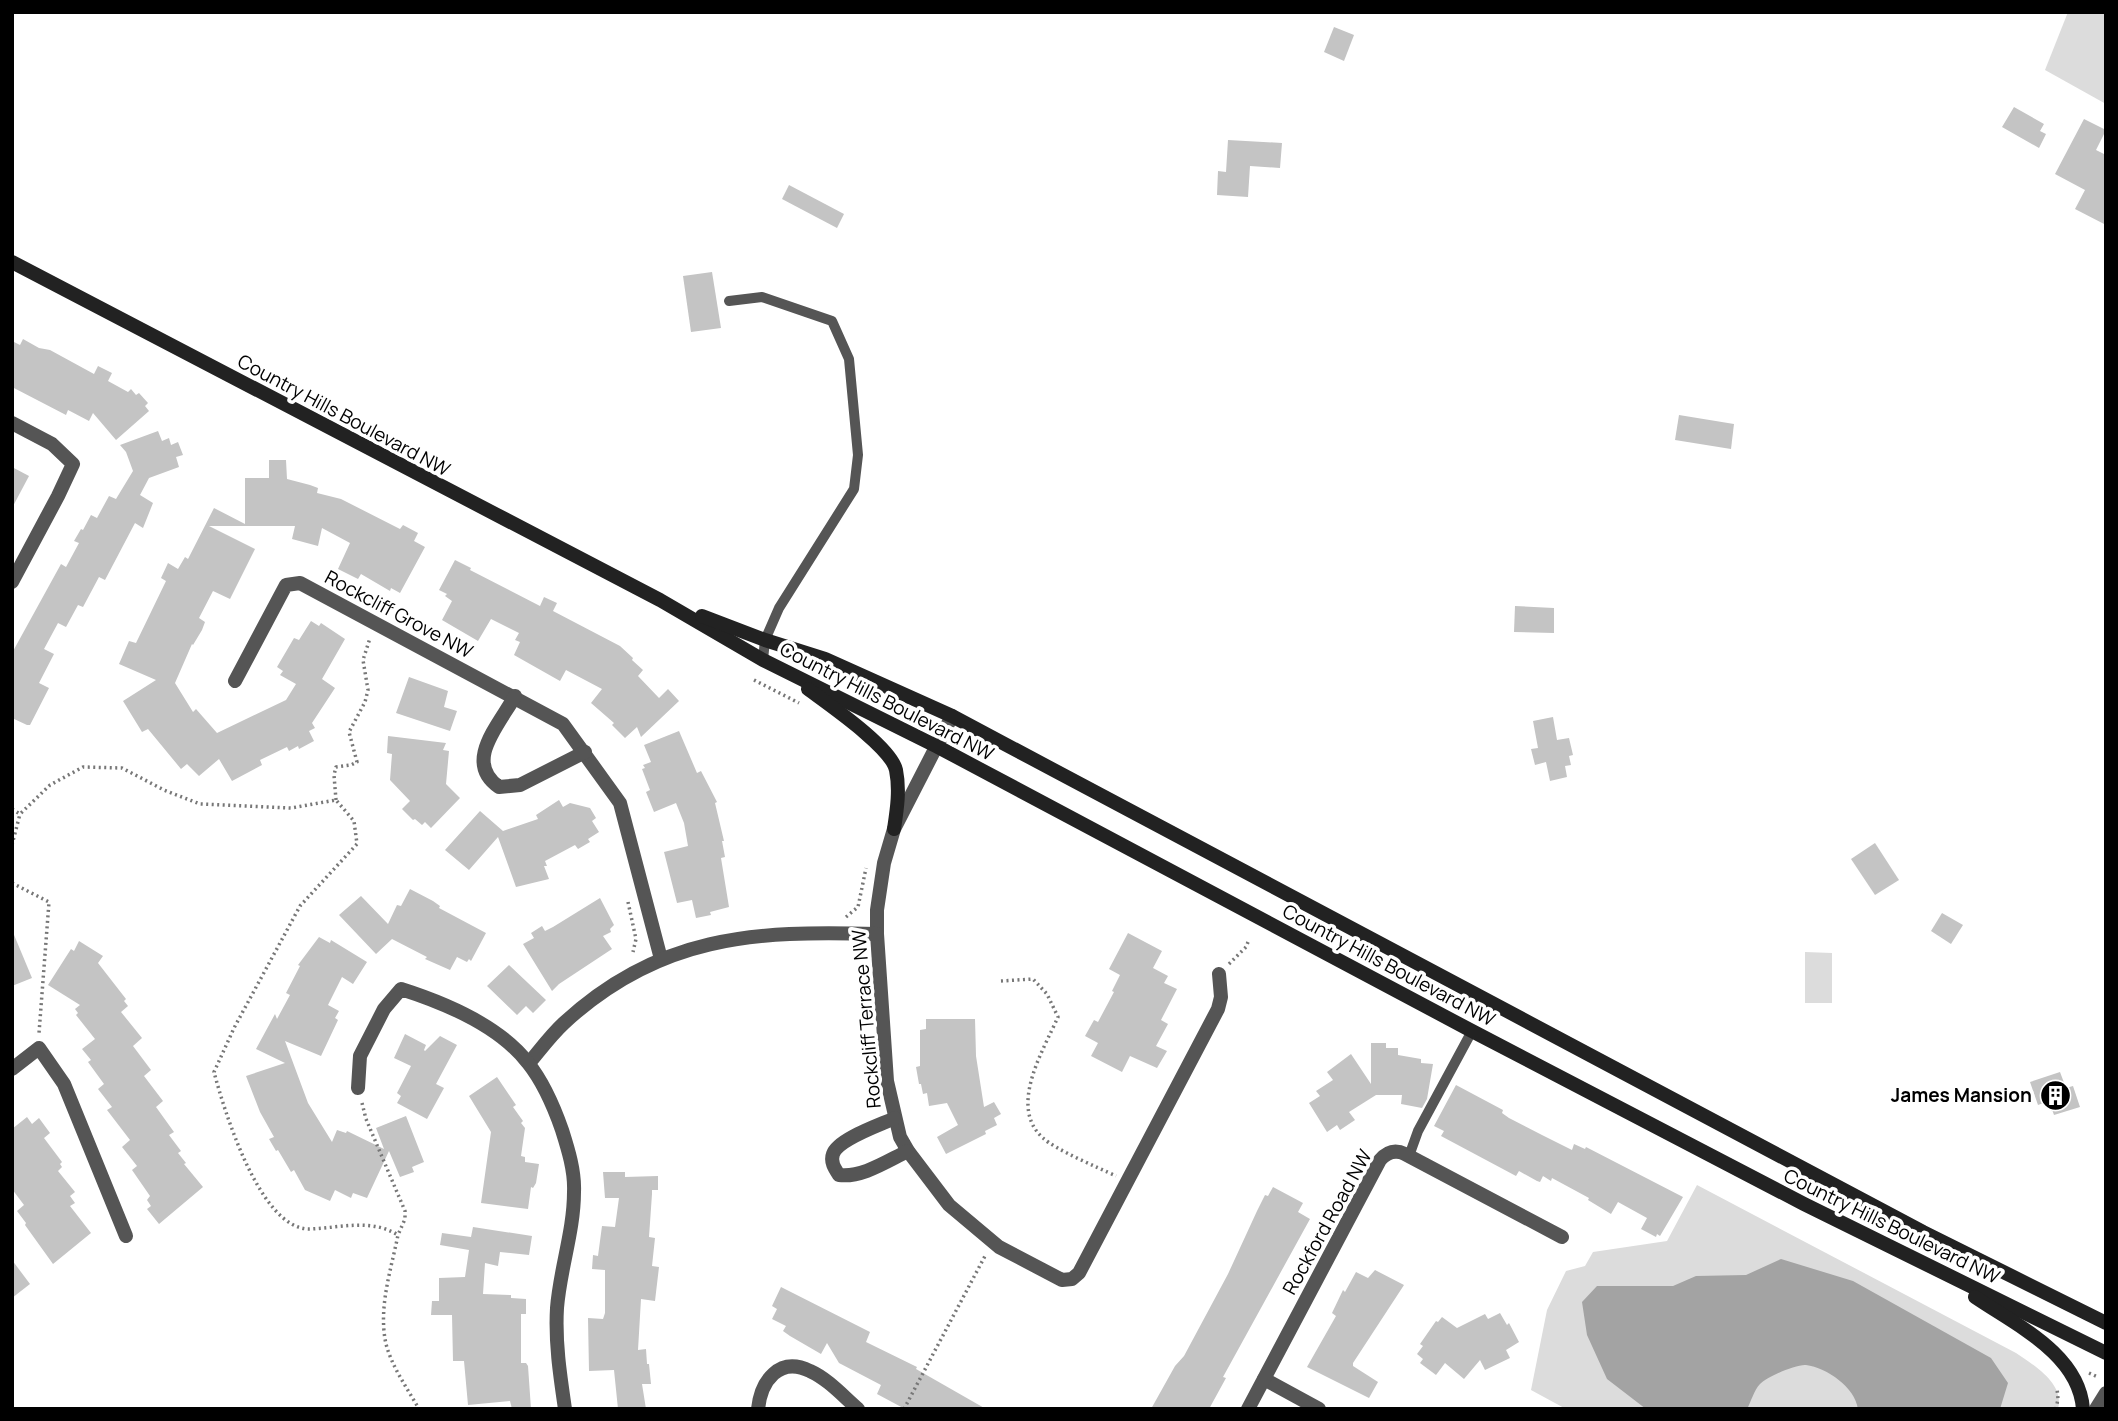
<svg xmlns="http://www.w3.org/2000/svg" width="2118" height="1421" viewBox="0 0 2118 1421" font-family="Manrope,sans-serif">
  <rect width="100%" height="100%" fill="#fff"/>
  <!-- green -->
  <g fill="#dcdcdc">
    <path d="M2068 12H2106V104L2045 70Z"/>
    <path d="M1805 952 1832 953V1003H1805Z"/>
    <path d="M1697 1185 2016 1353C2033 1365 2065 1383 2058 1409H1566L1531 1390 1547 1310 1566 1271 1585 1266 1593 1252 1667 1241Z"/>
  </g>
  <!-- water -->
  <path fill="#a3a3a3" d="M1781 1259 1853 1281 1991 1358 2008 1383 2000 1409H1858C1855 1387 1827 1368 1806 1365 1796 1364 1767 1377 1760 1384 1754 1390 1751 1402 1747 1409H1646L1607 1379 1587 1335 1582 1302 1597 1286H1673L1696 1276 1746 1275Z"/>
  <!-- building -->
  <g fill="#c4c4c4">
    <path d="M1334 27 1354 35 1344 61 1324 52Z"/>
    <path d="M2014 107 2044 124 2040 131 2046 134 2039 148 2002 127Z"/>
    <path d="M2084 119 2106 130 2096 150 2106 155V225L2075 209 2085 190 2055 174Z"/>
    <path d="M1228 140 1282 143 1280 168 1250 166 1248 197 1217 195 1218 171 1226 172Z"/>
    <path d="M789 185 844 214 837 228 782 199Z"/>
    <path d="M712 272 721 328 691 332 683 276Z"/>
    <path d="M23 339 39 348 50 350 94 374 98 366 112 373 108 381 128 392 131 389 136 395 139 393 148 403 145 406 149 411 116 440 93 413 89 421 68 410 66 415 12 387V341L20 345Z"/>
    <path d="M1679 415 1734 424 1731 449 1675 440Z"/>
    <path d="M158 431 162 441 169 438 171 445 178 442 183 455 176 457 179 467 149 478 140 495 153 503 143 528 135 523 105 580 99 577 83 607 78 605 66 627 58 623 44 649 54 654 39 683 49 688 30 725H27L12 718V653L61 564 66 567 79 543 74 541 81 529 83 530 91 515 97 518 109 496 116 499 133 471 126 452 120 445Z"/>
    <path d="M269 460H286L287 479 310 485 318 488 317 493 341 499 400 529 403 525 418 533 414 541 425 547 400 593 391 588 390 591 361 574 358 579 338 569 350 543 322 528 318 546 292 539 295 526H209L255 549 230 599 213 591 199 618 205 622 202 630 193 645 192 644 175 683 193 712 196 709 217 733 286 700 296 684 280 675 283 671 277 667 294 638 299 640 311 621 319 626 321 623 345 639 322 679 335 688 312 723 315 728 309 731 314 741 299 749 298 746 289 751 287 747 260 760 262 765 232 781 219 759 199 776 187 764 181 769 148 729 142 732 123 701 156 680 119 664 129 641 136 643 166 581 161 578 168 563 178 569 185 557 188 559 214 508 245 524V478H269Z"/>
    <path d="M12 467 29 476 12 508Z"/>
    <path d="M455 560 471 568 470 570 540 606 544 597 557 603 553 611 620 646 633 658 632 660 643 670 638 676 659 698 668 689 679 701 641 737 637 727 625 738 612 725 614 723 591 703 602 689 566 670 560 681 514 655 520 642 515 640 519 633 491 619 478 641 442 620 452 601 445 596 447 594 439 590Z"/>
    <path d="M1515 606 1554 608V633L1514 632Z"/>
    <path d="M409 677 448 691 444 707 457 711 450 731 396 713Z"/>
    <path d="M1553 717 1557 740 1569 738 1573 755 1569 756 1571 765 1565 766 1567 777 1550 781 1546 762 1535 765 1531 749 1538 748 1533 721Z"/>
    <path d="M679 731 697 773 701 771 717 802 715 803 724 841H722L725 857 721 858 729 907 710 912 711 915 696 918 692 900 677 903 664 852 688 846 684 823 676 803 654 812 646 792 650 790 642 769 645 768 643 765 651 762 644 745Z"/>
    <path d="M388 736 446 743 443 750 449 751 446 784 460 798 431 828 425 822 422 825 415 819 413 820 402 809 410 801 390 780 392 754 387 753Z"/>
    <path d="M559 800 563 807 570 803 590 808 596 818 592 821 599 832 588 839 590 842 578 849 575 845 545 861 547 866H544L549 879 516 887 498 837 469 870 445 850 480 811 503 831 538 819 536 815Z"/>
    <path d="M1875 843 1899 880 1875 895 1851 859Z"/>
    <path d="M410 889 433 901 440 906 439 908 486 933 471 961 469 959 467 962 457 957 450 970 425 959 427 957 392 939 376 954 339 915 361 896 388 924 397 905 401 906Z"/>
    <path d="M600 898 614 925 610 929 611 932 603 936 612 949 559 984 552 991 523 944 534 938 531 933 542 926 545 931 553 927Z"/>
    <path d="M1942 913 1963 925 1951 944 1931 931Z"/>
    <path d="M12 930 32 978 12 986Z"/>
    <path d="M1128 933 1162 951 1153 968 1168 976 1164 983 1177 989 1161 1020 1168 1024 1156 1046 1167 1051 1157 1068 1130 1056 1122 1072 1091 1056 1098 1043 1085 1036 1094 1020 1098 1022 1114 992 1112 991 1120 975 1109 969Z"/>
    <path d="M319 937 330 943 331 940 367 962 353 984 342 977 328 1005 339 1011 335 1018 338 1020 321 1056 285 1041 308 1103 332 1142 337 1130 346 1133 347 1131 384 1149 376 1128 406 1116 424 1162 412 1167 414 1172 400 1177 389 1151 367 1198 353 1193 351 1198 335 1190 330 1201 305 1190 294 1170 291 1172 278 1150 276 1151 269 1139 274 1137 260 1112 246 1076 285 1063 256 1049 275 1014 277 1019 290 995 286 993 300 966 298 965Z"/>
    <path d="M79 941 103 956 98 963 126 999 124 1001 128 1006 121 1012 142 1038 133 1046 151 1070 144 1076 163 1101 156 1107 174 1132 169 1135 181 1151 178 1153 186 1163 184 1164 203 1187 159 1224 147 1209 151 1206 147 1200 150 1196 132 1170 137 1166 122 1147 130 1140 107 1110 112 1107 98 1089 104 1084 88 1062 91 1060 82 1049 95 1039 76 1015 78 1013 75 1009 80 1005 48 985 71 949 74 951Z"/>
    <path d="M509 965 546 1000 533 1013 526 1006 517 1015 487 986Z"/>
    <path d="M926 1019H975L976 1056 984 1107 994 1102 1001 1114 994 1118 997 1125 985 1131 986 1134 946 1154 937 1137 958 1125 947 1103 929 1106 927 1093 923 1094 921 1084H919L916 1067 920 1066V1030L926 1029Z"/>
    <path d="M405 1034 426 1045 424 1050 425 1051 440 1036 457 1045 436 1084 444 1088 427 1119 397 1103 401 1096 397 1093 411 1066 394 1058Z"/>
    <path d="M1371 1043H1386V1048H1398V1055L1421 1059V1063L1433 1064 1427 1099 1422 1108 1401 1104 1402 1095H1376L1349 1112 1355 1120 1340 1130 1337 1125 1327 1132 1309 1103 1320 1096 1316 1091 1333 1080 1327 1072 1351 1054 1371 1084Z"/>
    <path d="M2060 1072 2066 1088 2073 1086 2080 1107 2054 1115 2049 1101 2038 1105 2030 1082Z"/>
    <path d="M497 1077 516 1105 513 1107 523 1121 521 1123 525 1128 521 1156 525 1157V1162L539 1164 536 1183 533 1188 531 1187 528 1209 481 1203 491 1132 469 1096Z"/>
    <path d="M1456 1085 1503 1110 1502 1113 1509 1118 1542 1135 1572 1150 1574 1144 1585 1149 1586 1147 1683 1197 1660 1236 1657 1234 1656 1237 1641 1229 1647 1218 1618 1202 1611 1214 1588 1200 1589 1198 1552 1178 1551 1181 1543 1176 1540 1182 1537 1181 1519 1171 1516 1176 1441 1136 1444 1131 1434 1126Z"/>
    <path d="M27 1117 32 1124 39 1118 50 1133 44 1138 62 1162 60 1164 62 1167 58 1171 75 1192 70 1196 75 1203 70 1206 91 1233 53 1264 25 1225 26 1223 17 1211 24 1205 12 1189V1129Z"/>
    <path d="M603 1172H625V1177L658 1176V1190H652V1194L649 1237 655 1238 652 1266 659 1267 655 1301 641 1299 638 1350 646 1349 647 1364H649L651 1384H642L646 1409H618L614 1370 589 1371 588 1318 603 1319 605 1313V1270L592 1269 593 1255 598 1256 602 1226 615 1227 619 1198H605Z"/>
    <path d="M1273 1187 1303 1203 1298 1212 1310 1219 1223 1377 1226 1378 1209 1409H1151L1175 1366 1184 1356 1228 1274 1257 1211 1265 1195 1268 1196Z"/>
    <path d="M473 1227 532 1236 529 1255 500 1252 498 1266 485 1263 483 1294 511 1295V1298L526 1299V1314H521V1363H526L528 1366 531 1409H512L510 1401 468 1405 464 1361H453L452 1315H431L432 1301H439V1278L465 1277 469 1250 440 1245 442 1233 471 1237Z"/>
    <path d="M12 1260 30 1284 12 1298Z"/>
    <path d="M1375 1270 1404 1285 1353 1363V1366L1378 1382 1369 1398 1307 1367 1336 1316 1332 1313 1343 1290 1345 1292 1356 1272 1368 1278Z"/>
    <path d="M781 1287 870 1332 866 1342 917 1367 916 1369 986 1409H905L877 1394 881 1385 839 1363 827 1343 821 1354 790 1336 783 1331 786 1326 772 1319 777 1309 772 1306Z"/>
    <path d="M1500 1313 1507 1325 1509 1323 1519 1342 1506 1350 1510 1358 1485 1370 1480 1360 1464 1379 1445 1363 1436 1375 1420 1363 1423 1359 1417 1354 1423 1346 1420 1344 1436 1321 1438 1322 1442 1317 1457 1328 1485 1314 1488 1319Z"/>
  </g>
  <g fill="none" stroke-linecap="round" stroke-linejoin="round">
    <!-- path -->
    <g stroke="#777" stroke-width="3.5" stroke-dasharray="2 3.5" stroke-linecap="butt">
      <path d="M754 680 799 703"/>
      <path d="M336 800 334 775 336 767 351 765 357 762 349 732 365 702 368 690 363 660 370 638"/>
      <path d="M12 809 20 814 50 785 83 767 122 768 164 790 200 804 291 808 336 800 354 821 357 844 300 906 234 1028 214 1072C224 1110 260 1229 309 1229 340 1228 371 1218 398 1235 391 1270 378 1308 386 1344 392 1367 407 1388 419 1409"/>
      <path d="M12 845 20 814"/>
      <path d="M12 883 49 902 39 1033"/>
      <path d="M628 902 636 939 633 952"/>
      <path d="M846 917 858 907 866 868"/>
      <path d="M1229 964 1246 947 1248 942"/>
      <path d="M1001 981 1033 979 1047 994 1058 1017C1043 1051 1008 1107 1043 1138 1056 1150 1097 1167 1116 1176"/>
      <path d="M362 1103 366 1119 405 1211V1219L398 1235"/>
      <path d="M2089 1373 2098 1377"/>
      <path d="M904 1409 985 1256"/>
      <path d="M2056 1409 2058 1399 2057 1388"/>
    </g>
    <!-- service -->
    <g stroke="#555" stroke-width="10">
      <path d="M729 301 762 297 832 321 849 359 858 455 854 489 779 608 765 640 763 660"/>
      <path d="M1409 1156 1418 1131 1472 1031"/>
    </g>
    <!-- minor -->
    <g stroke="#555" stroke-width="14">
      <path d="M12 423 52 444 73 464 58 496 12 582"/>
      <path d="M235 681 286 585 300 583 563 724 620 803 661 959"/>
      <path d="M515 696C499 725 463 762 499 787L520 785 585 752"/>
      <path d="M952 716 894 829 884 863 877 910V934L887 1081 900 1137 908 1151 949 1205 999 1247 1062 1280 1072 1279 1079 1273 1218 1009 1221 997 1219 974"/>
      <path d="M529 1063C540 1050 551 1035 564 1023 658 936 754 930 877 934"/>
      <path d="M12 1069 39 1048 64 1084 126 1236"/>
      <path d="M358 1088 360 1056 384 1009 401 989C445 1003 499 1025 528 1063 544 1083 554 1107 562 1130 568 1149 575 1171 574 1192 574 1231 560 1269 557 1308 555 1342 560 1375 565 1409"/>
      <path d="M895 1118C880 1125 838 1139 833 1154 830 1162 835 1169 839 1175 862 1178 887 1161 908 1151"/>
      <path d="M1264 1379 1319 1409"/>
      <path d="M758 1409C761 1381 779 1356 810 1371 828 1379 843 1396 858 1409"/>
      <path d="M1248 1409 1380 1160C1387 1152 1395 1149 1405 1154L1562 1237"/>
    </g>
    <!-- tertiary -->
    <path stroke="#555" stroke-width="14" d="M2096 1409 2106 1393"/>
    <!-- secondary -->
    <g stroke="#222" stroke-width="14">
      <path d="M12 262 660 600 763 660 938 747 1472 1031 1804 1204 2106 1353"/>
      <path d="M702 616 765 640 825 659 952 716 1923 1232 2106 1323"/>
      <path d="M808 689C828 704 891 747 896 770 900 790 897 809 894 829"/>
      <path d="M1975 1297C2016 1325 2079 1354 2083 1409"/>
    </g>
  </g>
  <!-- icons -->
  <defs>
    <symbol id="building-disc" viewBox="-11 -11 22 22"><circle r="9.5" fill="#000" stroke="#fff"/><path d="M-4-6H4V6H1V3H-1V6H-4ZM-2.5-4.3h1.7v1.8h-1.7ZM.8-4.3h1.7v1.8H.8ZM-2.5-1h1.7V.8h-1.7ZM.8-1h1.7V.8H.8Z" fill="#fff"/></symbol>
  </defs>
  <g fill-rule="evenodd">
    <use href="#building-disc" x="2038" y="1078" width="35" height="35"/>
  </g>
  <g text-anchor="middle" stroke-width="7" stroke-linejoin="round" paint-order="stroke">
    <!-- street labels -->
    <g font-size="19" fill="#000" stroke="#fff">
      <text transform="translate(344 415) rotate(28)" y="7">Country Hills Boulevard NW</text>
      <text transform="translate(399 614) rotate(28)" y="7">Rockcliff Grove NW</text>
      <text transform="translate(887 701) rotate(27)" y="7">Country Hills Boulevard NW</text>
      <text transform="translate(1389 965) rotate(28)" y="7">Country Hills Boulevard NW</text>
      <text transform="translate(866 1019) rotate(-95)" y="7">Rockcliff Terrace NW</text>
      <text transform="translate(1327 1222) rotate(-61)" y="7">Rockford Road NW</text>
      <text transform="translate(1892 1226) rotate(26)" y="7">Country Hills Boulevard NW</text>
    </g>
    <!-- poi labels -->
    <g font-size="19" font-weight="bold" fill="#000" stroke="#fff" text-anchor="end">
      <text x="2032" y="1102">James Mansion</text>
    </g>
  </g>
  <!-- border -->
  <rect width="2118" height="1421" fill="none" stroke="#000000" stroke-width="28"/>
</svg>
